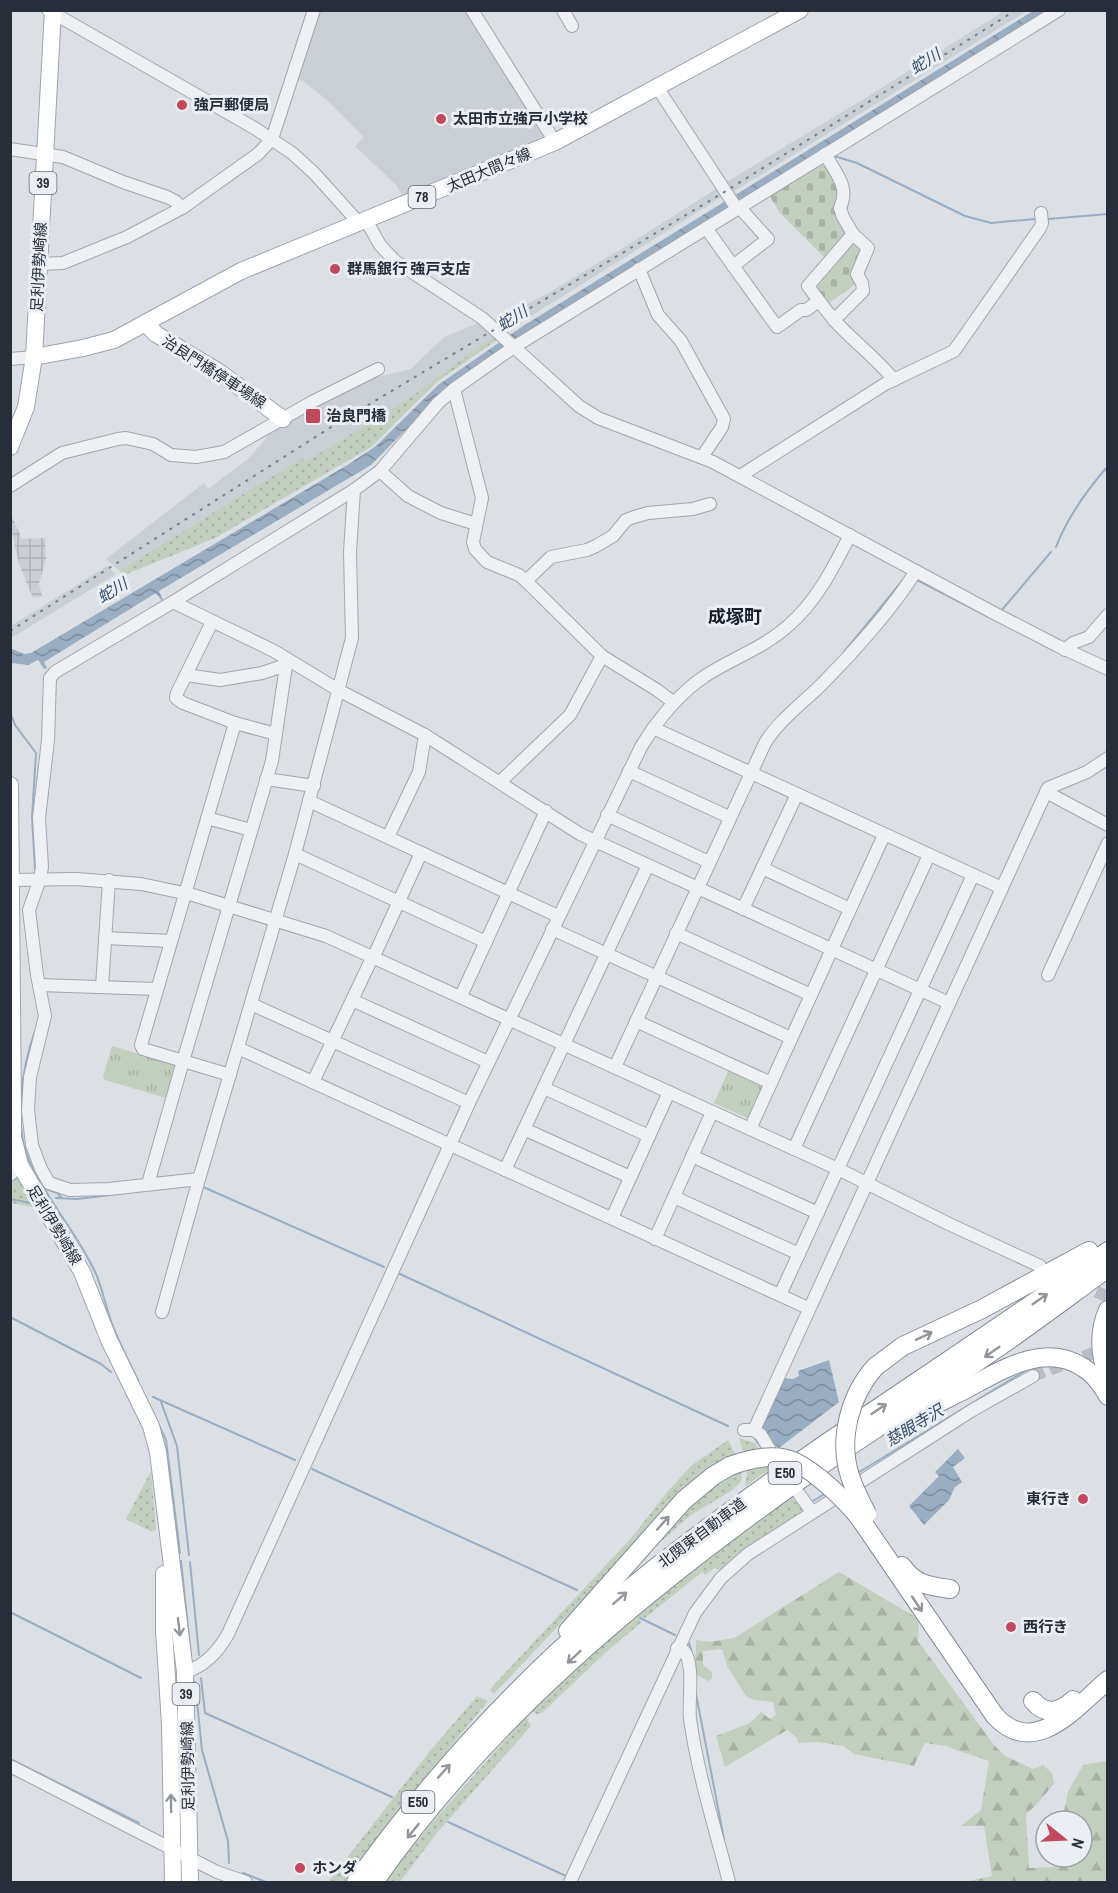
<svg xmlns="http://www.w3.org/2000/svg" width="1118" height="1893" viewBox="0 0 1118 1893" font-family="'Archivo Narrow','Noto Sans JP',sans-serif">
  <defs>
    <pattern id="industrial-grid" width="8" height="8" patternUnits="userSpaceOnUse" patternTransform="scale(1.5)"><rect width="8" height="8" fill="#cacfd6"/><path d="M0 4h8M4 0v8" fill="none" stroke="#aeb2b8"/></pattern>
    <pattern id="grass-dots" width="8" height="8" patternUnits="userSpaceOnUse" patternTransform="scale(1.5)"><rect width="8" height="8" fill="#c2cebe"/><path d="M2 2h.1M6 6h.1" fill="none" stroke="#a7b1a4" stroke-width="1.8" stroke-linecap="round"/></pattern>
    <pattern id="forest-firs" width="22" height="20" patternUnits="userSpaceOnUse" patternTransform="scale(1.5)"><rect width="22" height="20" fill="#c2cebe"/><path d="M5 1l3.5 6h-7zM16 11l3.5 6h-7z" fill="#a7b1a4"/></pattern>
    <pattern id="cemetery-stones" width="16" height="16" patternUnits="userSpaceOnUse" patternTransform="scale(1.5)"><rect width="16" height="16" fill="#c2cebe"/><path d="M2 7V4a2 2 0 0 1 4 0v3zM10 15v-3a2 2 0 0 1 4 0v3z" fill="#a7b1a4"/></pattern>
    <pattern id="park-tufts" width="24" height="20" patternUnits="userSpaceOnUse" patternTransform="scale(1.5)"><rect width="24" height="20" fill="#c2cebe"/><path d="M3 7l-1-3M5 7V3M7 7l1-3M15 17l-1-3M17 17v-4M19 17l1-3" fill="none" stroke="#a7b1a4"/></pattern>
    <pattern id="water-waves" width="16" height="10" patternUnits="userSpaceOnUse" patternTransform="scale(1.5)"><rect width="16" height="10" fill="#99aec3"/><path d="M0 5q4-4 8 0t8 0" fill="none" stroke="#7d8e9f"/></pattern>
  </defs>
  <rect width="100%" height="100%" fill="#dce0e5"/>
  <!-- built -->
  <g fill="#cacfd6">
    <path d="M317 11H466L546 133 541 140 403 197 397 186 355 146 364 137 327 100 303 81 293 79Z"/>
    <path d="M1004 11H1027L731 193 725 183 867 97Z"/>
    <path d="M719 187 725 195 505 332 494 322V320L545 295 623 248Z"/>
    <path d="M481 322 498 339 438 381 371 447 215 538 124 575 106 559 204 483 208 489 249 458 274 429 320 404 377 377 411 369 444 337Z"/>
    <path d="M107 566 116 574 11 638V626Z"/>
  </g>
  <!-- industrial -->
  <path fill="url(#industrial-grid)" d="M11 514 22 539 45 538 46 559 39 584 42 596 33 598 19 564 11 528Z"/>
  <!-- grass -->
  <g fill="url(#grass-dots)">
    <path d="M496 335 498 339 438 381 371 447 215 538 124 575 119 571 302 458 305 462 385 414 426 387 432 381Z"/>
    <path d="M17 1171 37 1208 11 1203V1181Z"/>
    <path d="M739 1438 755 1443 771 1468 745 1487 748 1469Z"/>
    <path d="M728 1440 737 1457 742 1478 740 1483 731 1491 691 1515 649 1552 638 1541 494 1694 490 1690 492 1687 633 1536 668 1491 692 1465Z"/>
    <path d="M151 1471 156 1529 152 1532 126 1519Z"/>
    <path d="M792 1498 804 1511 802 1512 722 1570 715 1568 705 1575 702 1572 645 1618 642 1617 639 1620 642 1622 605 1653 542 1713 537 1714 532 1711C612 1632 699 1562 792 1498Z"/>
    <path d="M477 1696 488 1701 408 1799 344 1882H328L430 1751Z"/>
    <path d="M525 1718 529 1719 528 1721 531 1726 436 1834 400 1882H385L428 1827Z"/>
  </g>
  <!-- forest -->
  <path fill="url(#forest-firs)" d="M839 1572 914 1616 919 1624 918 1641 994 1745 1005 1756 1033 1769 1043 1765 1052 1773 1054 1784 1035 1806 1026 1814 1029 1868 1053 1867 1055 1857H1082V1821H1062L1068 1792 1083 1765 1107 1761V1882H963L992 1876 984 1826H961L981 1810 989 1761 945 1746 925 1743 914 1766 854 1754 843 1746 819 1742 799 1743 795 1736 787 1730 725 1767 716 1736 750 1723 761 1712 770 1719 776 1715 773 1702 755 1700 746 1696 728 1668 722 1649 703 1651V1665L712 1672V1679L708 1681 695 1674 696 1640 710 1642 734 1638Z"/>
  <!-- cemetery -->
  <g fill="url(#cemetery-stones)">
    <path d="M826 159 843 190 851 234 827 260 780 213 769 195Z"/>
    <path d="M853 235 867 248 860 281 825 306 811 286Z"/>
  </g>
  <!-- park -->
  <g fill="url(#park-tufts)">
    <path d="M112 1046 173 1064 175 1066 166 1098 105 1080 103 1077Z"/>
    <path d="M730 1067 761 1082 763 1088 749 1117 747 1118 714 1103Z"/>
  </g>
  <!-- water -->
  <g fill="url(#water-waves)">
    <path d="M1033 11H1050L504 346 436 399 371 465 159 591 163 600 162 601 156 593 44 662 47 668 44 669 38 660 28 665 11 663 10 648 24 654 31 653 349 464 376 446 438 385 520 328Z"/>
    <path d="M829 1360 839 1402 779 1448 776 1446 761 1426 783 1378 793 1379 799 1376 798 1371Z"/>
    <path d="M958 1449 965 1458 953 1467 962 1482 955 1487 949 1500 924 1525 909 1506 939 1476 935 1472Z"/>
  </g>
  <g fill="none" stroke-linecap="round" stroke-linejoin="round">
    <!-- stream -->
    <g stroke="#99aec3" stroke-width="2">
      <path d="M834 156 857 163 965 216 991 223 1036 219"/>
      <path d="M1048 219 1108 214"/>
      <path d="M1056 547C1068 516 1086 491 1108 466"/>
      <path d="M917 580 987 616"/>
      <path d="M1001 611 1051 552"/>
      <path d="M844 652 903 580"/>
      <path d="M10 712 15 725 36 753 32 817 35 869"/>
      <path d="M1089 777 1108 766"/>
      <path d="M33 795 36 792 39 766"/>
      <path d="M24 910 25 925"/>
      <path d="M35 1031C22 1067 13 1124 29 1160 47 1201 78 1234 96 1274 102 1288 105 1303 110 1318 117 1339 128 1360 138 1380"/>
      <path d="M201 1186 384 1267"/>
      <path d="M46 1189 57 1193 61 1197"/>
      <path d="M56 1198 77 1199 111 1195"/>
      <path d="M10 1199 31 1203"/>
      <path d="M400 1274 728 1426"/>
      <path d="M10 1317 101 1364 111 1372"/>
      <path d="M141 1388 166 1440 180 1553"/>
      <path d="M153 1397 295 1460"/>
      <path d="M161 1402 177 1446 189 1555"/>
      <path d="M755 1439 761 1447"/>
      <path d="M312 1469 577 1590"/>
      <path d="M856 1474 1028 1369"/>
      <path d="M813 1501 826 1493"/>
      <path d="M181 1561 191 1655"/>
      <path d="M190 1562 199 1655"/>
      <path d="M10 1612 141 1678"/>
      <path d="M640 1618 675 1635"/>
      <path d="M689 1643 693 1656"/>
      <path d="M201 1678 205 1713 392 1797"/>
      <path d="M195 1682 202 1750 228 1841 229 1863"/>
      <path d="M696 1694 724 1839"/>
      <path d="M10 1759 139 1823"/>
      <path d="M448 1822 566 1876"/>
      <path d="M243 1873 266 1882"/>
    </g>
    <!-- minor-tunnel -->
    <g stroke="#b8bcc3" stroke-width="12" stroke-dasharray="12 6" stroke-linecap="butt">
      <path d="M1080 1284 1108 1297"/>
      <path d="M1033 1376 1107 1348"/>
    </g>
    <defs>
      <g id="minor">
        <path d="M48 10 256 129 292 153 314 173 359 223"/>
        <path d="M472 10 555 142"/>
        <path d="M563 10 572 26"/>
        <path d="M657 87 737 209"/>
        <path d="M10 149 63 157 123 182 167 197 175 201 182 208"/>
        <path d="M366 220 380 245 395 261 482 318 579 406 598 418 713 462 992 612 1058 646 1108 669"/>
        <path d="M706 228 777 327 801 310H806L819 301 808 286 853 234 843 217 840 208C850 187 836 174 825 154"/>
        <path d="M39 264 63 263 127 237 182 208 258 154 272 139 314 10"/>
        <path d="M733 266 768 239 739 207"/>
        <path d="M639 269 658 315 681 341 724 419 722 427 702 457"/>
        <path d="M819 301 834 320 863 291 862 283 857 274 868 248 853 234"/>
        <path d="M834 320C853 341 876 358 894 380"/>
        <path d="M10 359 34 357"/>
        <path d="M454 389 482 498 473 542 475 549 487 562 519 575 526 581 602 656 657 690 673 702"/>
        <path d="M380 471 408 496 441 513 476 524"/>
        <path d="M740 476 885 384 954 351 1040 228 1042 223 1041 213"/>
        <path d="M10 486 62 453 118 439 126 438 153 444 171 455 196 457 224 452 312 402 378 369"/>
        <path d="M526 581 551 557 587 550 596 546 613 536 626 520 634 517 648 513 693 509 710 504"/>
        <path d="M173 602 354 490 380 471 438 403 454 389 514 347 1059 10"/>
        <path d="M212 622 177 693 176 698 183 703 235 723 276 734"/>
        <path d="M1065 650 1073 643 1089 637 1108 615"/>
        <path d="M186 675 220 680 262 673 286 665"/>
        <path d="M653 728 1002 888"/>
        <path d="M629 771 729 817"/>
        <path d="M266 779 314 786"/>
        <path d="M500 782 570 715 602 656"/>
        <path d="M1046 792 1108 825"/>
        <path d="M309 801 558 916"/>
        <path d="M607 815 709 862"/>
        <path d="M207 818 251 830"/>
        <path d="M388 837 419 772 425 735"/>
        <path d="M295 854 486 942"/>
        <path d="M762 868 850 909"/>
        <path d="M13 880 76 879 141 884 193 895 326 936 838 1169 949 1224 1040 1266"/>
        <path d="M743 909 797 794"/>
        <path d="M552 929 791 1038"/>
        <path d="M676 933 811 995"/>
        <path d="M105 938 171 941"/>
        <path d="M374 956 421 853"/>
        <path d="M1048 975 1108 843"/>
        <path d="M39 985 157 989"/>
        <path d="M102 987 109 880"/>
        <path d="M461 996 546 811"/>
        <path d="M352 1000 488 1062"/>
        <path d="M251 1004 469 1103"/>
        <path d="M636 1021 771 1083"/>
        <path d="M238 1048 808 1308"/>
        <path d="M615 1067 765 743C779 720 803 703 822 684 853 653 893 608 916 571"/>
        <path d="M230 1075 143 1049 141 1045 235 723"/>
        <path d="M313 1082 373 956"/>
        <path d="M544 1088 649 1136"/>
        <path d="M524 1129 630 1177"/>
        <path d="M750 1129 884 835"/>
        <path d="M794 1149 929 855"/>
        <path d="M692 1156 818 1213"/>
        <path d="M505 1170 648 865"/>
        <path d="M10 1175 20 1165"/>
        <path d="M199 1179 109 1189 70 1190 49 1183 41 1169 32 1145 28 1110 30 1077 45 1016 37 975 29 910 40 879 42 867 39 818 48 740 50 678 55 672 173 602 274 651 340 691 425 735 580 834 949 1003"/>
        <path d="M148 1184 183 1061 272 761 287 659"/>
        <path d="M674 1197 799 1254"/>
        <path d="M612 1218 669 1092"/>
        <path d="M655 1239 712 1112"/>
        <path d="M780 1295 973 875"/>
        <path d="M162 1312 199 1179 295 854 352 638 350 552 354 490"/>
        <path d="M744 1430H754L761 1435 777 1462"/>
        <path d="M754 1430 1046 792 1048 788 1087 772 1108 758"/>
        <path d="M799 1494 812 1512"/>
        <path d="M677 1648 684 1651C695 1665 688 1701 690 1719 698 1775 715 1828 729 1882"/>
        <path d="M185 1672C205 1666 218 1652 228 1634L469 1103 641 747C658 719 677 695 705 676 733 658 763 648 788 626 817 601 833 568 850 535"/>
        <path d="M10 1766 217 1872 246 1882"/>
        <path d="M570 1882 695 1613 721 1578 748 1554 971 1411 1033 1376"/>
      </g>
      <g id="major">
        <path d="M146 324 156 334 219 372 283 419"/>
        <path d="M34 357 83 348 114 340 241 271 555 142 800 10"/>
        <path d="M10 447 26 407 34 357 53 10"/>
        <path d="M10 785 13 1109V1137L20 1165 82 1272 109 1340 151 1426 158 1452 185 1672 190 1882"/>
        <path d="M164 1574V1630L170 1724 173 1882"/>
      </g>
      <g id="highway">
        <path d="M1108 1310C1099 1330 1099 1354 1108 1375"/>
        <path d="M875 1367 903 1346 982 1309 1089 1251"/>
        <path d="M911 1418C929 1407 949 1398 968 1388 1003 1369 1046 1342 1084 1368 1095 1375 1102 1385 1108 1396"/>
        <path d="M861 1520 995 1716C1035 1759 1076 1707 1108 1680"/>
        <path d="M902 1566C915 1585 929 1586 950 1589"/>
        <path d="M568 1631 684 1500 713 1476 730 1466"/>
        <path d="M1033 1701C1046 1716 1060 1712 1073 1700"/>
        <path d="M356 1882C445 1758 554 1645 676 1552 815 1445 965 1353 1108 1251"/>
        <path d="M374 1882C487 1720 640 1593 801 1479 863 1436 927 1396 990 1353 1030 1326 1068 1297 1108 1268"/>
      </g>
    </defs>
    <!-- minor casing -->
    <use href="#minor" stroke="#a2a7ae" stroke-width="14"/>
    <!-- major casing -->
    <use href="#major" stroke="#9ca4b0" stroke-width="18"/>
    <!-- highway casing -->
    <use href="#highway" stroke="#858d9a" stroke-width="20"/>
    <!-- minor -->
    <use href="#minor" stroke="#eef0f4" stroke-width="12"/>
    <!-- major -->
    <use href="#major" stroke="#fff" stroke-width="16"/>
    <!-- highway -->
    <use href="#highway" stroke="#fff" stroke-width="18"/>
    <!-- rail -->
    <path stroke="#77808d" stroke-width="2" stroke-dasharray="3 6" stroke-linecap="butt" d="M10 631 328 429 726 191 1016 10"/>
    <defs>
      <g id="highway-bridge">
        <path d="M730 1466C749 1459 775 1452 795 1462 817 1473 846 1500 861 1520"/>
        <path d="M867 1514C861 1502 854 1489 850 1476 838 1439 850 1395 875 1367"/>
      </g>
    </defs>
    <!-- highway-bridge casing -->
    <use href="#highway-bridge" stroke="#858d9a" stroke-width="20" stroke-linecap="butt"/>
    <!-- highway-bridge -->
    <use href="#highway-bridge" stroke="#fff" stroke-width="18"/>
  </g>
  <!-- one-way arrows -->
  <defs><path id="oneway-shaft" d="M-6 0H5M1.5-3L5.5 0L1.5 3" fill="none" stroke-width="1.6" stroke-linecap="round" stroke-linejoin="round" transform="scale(1.5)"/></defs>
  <g stroke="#93969c">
    <use href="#oneway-shaft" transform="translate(1040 1299) rotate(-35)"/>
    <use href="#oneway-shaft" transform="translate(924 1336) rotate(-25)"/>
    <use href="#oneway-shaft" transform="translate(992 1352) rotate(145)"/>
    <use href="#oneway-shaft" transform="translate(879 1409) rotate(-34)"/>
    <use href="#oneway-shaft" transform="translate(663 1523) rotate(-48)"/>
    <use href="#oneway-shaft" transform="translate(620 1598) rotate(-41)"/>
    <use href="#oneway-shaft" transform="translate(917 1604) rotate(56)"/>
    <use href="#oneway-shaft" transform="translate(179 1627) rotate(83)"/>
    <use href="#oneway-shaft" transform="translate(574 1657) rotate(137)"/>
    <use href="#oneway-shaft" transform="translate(444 1771) rotate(-48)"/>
    <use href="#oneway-shaft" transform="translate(171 1803) rotate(-91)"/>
    <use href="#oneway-shaft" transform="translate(413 1831) rotate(129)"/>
  </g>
  <!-- markers -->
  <g fill="#c2495d" stroke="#ebeef3" stroke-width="2">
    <circle cx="182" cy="105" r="6"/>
    <circle cx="441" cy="119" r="6"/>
    <circle cx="335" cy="269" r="6"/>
    <rect x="305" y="408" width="16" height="16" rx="3"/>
    <circle cx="1083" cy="1499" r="6"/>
    <circle cx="1011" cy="1627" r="6"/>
    <circle cx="300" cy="1868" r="6"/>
  </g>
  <g text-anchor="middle" stroke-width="6" stroke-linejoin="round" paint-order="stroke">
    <!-- shield labels -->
    <g fill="#ebeef3" stroke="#626872" stroke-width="1.5">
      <rect x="29.5" y="172" width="27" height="22" rx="4.5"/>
      <rect x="408.5" y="186" width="27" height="22" rx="4.5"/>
      <rect x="768.5" y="1462" width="33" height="22" rx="4.5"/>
      <rect x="172.5" y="1683" width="27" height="22" rx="4.5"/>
      <rect x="401.5" y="1791" width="33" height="22" rx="4.5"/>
    </g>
    <g font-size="14" font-weight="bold" fill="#272e3a">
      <text x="43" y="188">39</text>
      <text x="422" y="202">78</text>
      <text x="785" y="1478">E50</text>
      <text x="186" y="1699">39</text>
      <text x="418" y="1807">E50</text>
    </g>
    <!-- poi labels -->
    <g font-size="15" font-weight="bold" fill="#272e3a" stroke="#ebeef3" text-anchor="start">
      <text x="194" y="110">強戸郵便局</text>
      <text x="453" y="124">太田市立強戸小学校</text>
      <text x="347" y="274">群馬銀行 強戸支店</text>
      <text x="326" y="421">治良門橋</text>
      <text x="1071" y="1504" text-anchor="end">東行き</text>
      <text x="1023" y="1632">西行き</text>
      <text x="312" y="1873">ホンダ</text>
    </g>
    <!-- street labels -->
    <g font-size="15" fill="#272e3a" stroke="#ebeef3">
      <text transform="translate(489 170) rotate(-23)" y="5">太田大間々線</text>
      <text transform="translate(39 267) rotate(-87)" y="5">足利伊勢崎線</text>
      <text transform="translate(214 372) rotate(33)" y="5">治良門橋停車場線</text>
      <text transform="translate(54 1225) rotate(59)" y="5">足利伊勢崎線</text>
      <text transform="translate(702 1533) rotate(-37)" y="5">北関東自動車道</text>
      <text transform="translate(188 1766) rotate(-91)" y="5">足利伊勢崎線</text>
    </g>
    <!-- water labels -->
    <g font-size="16" font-style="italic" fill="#354d6a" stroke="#ebeef3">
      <text transform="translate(925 61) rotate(-32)" y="6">蛇川</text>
      <text transform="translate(512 318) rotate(-32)" y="6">蛇川</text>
      <text transform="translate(112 590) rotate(-31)" y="6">蛇川</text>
      <text transform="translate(914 1425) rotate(-31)" y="6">慈眼寺沢</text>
    </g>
    <!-- quarter labels -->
    <g font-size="18" font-weight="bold" fill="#191f2a" stroke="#ebeef3">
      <text x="735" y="623">成塚町</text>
    </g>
  </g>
  <!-- border -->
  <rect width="1118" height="1893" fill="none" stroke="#272e3a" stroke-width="24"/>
  <!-- north arrow -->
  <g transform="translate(1064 1839) rotate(108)"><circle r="28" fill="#ebeef3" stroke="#9da1a9" stroke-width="1.5"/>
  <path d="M0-4.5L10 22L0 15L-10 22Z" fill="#c2495d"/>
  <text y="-9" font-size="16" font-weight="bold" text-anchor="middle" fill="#272e3a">N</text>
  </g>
</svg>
